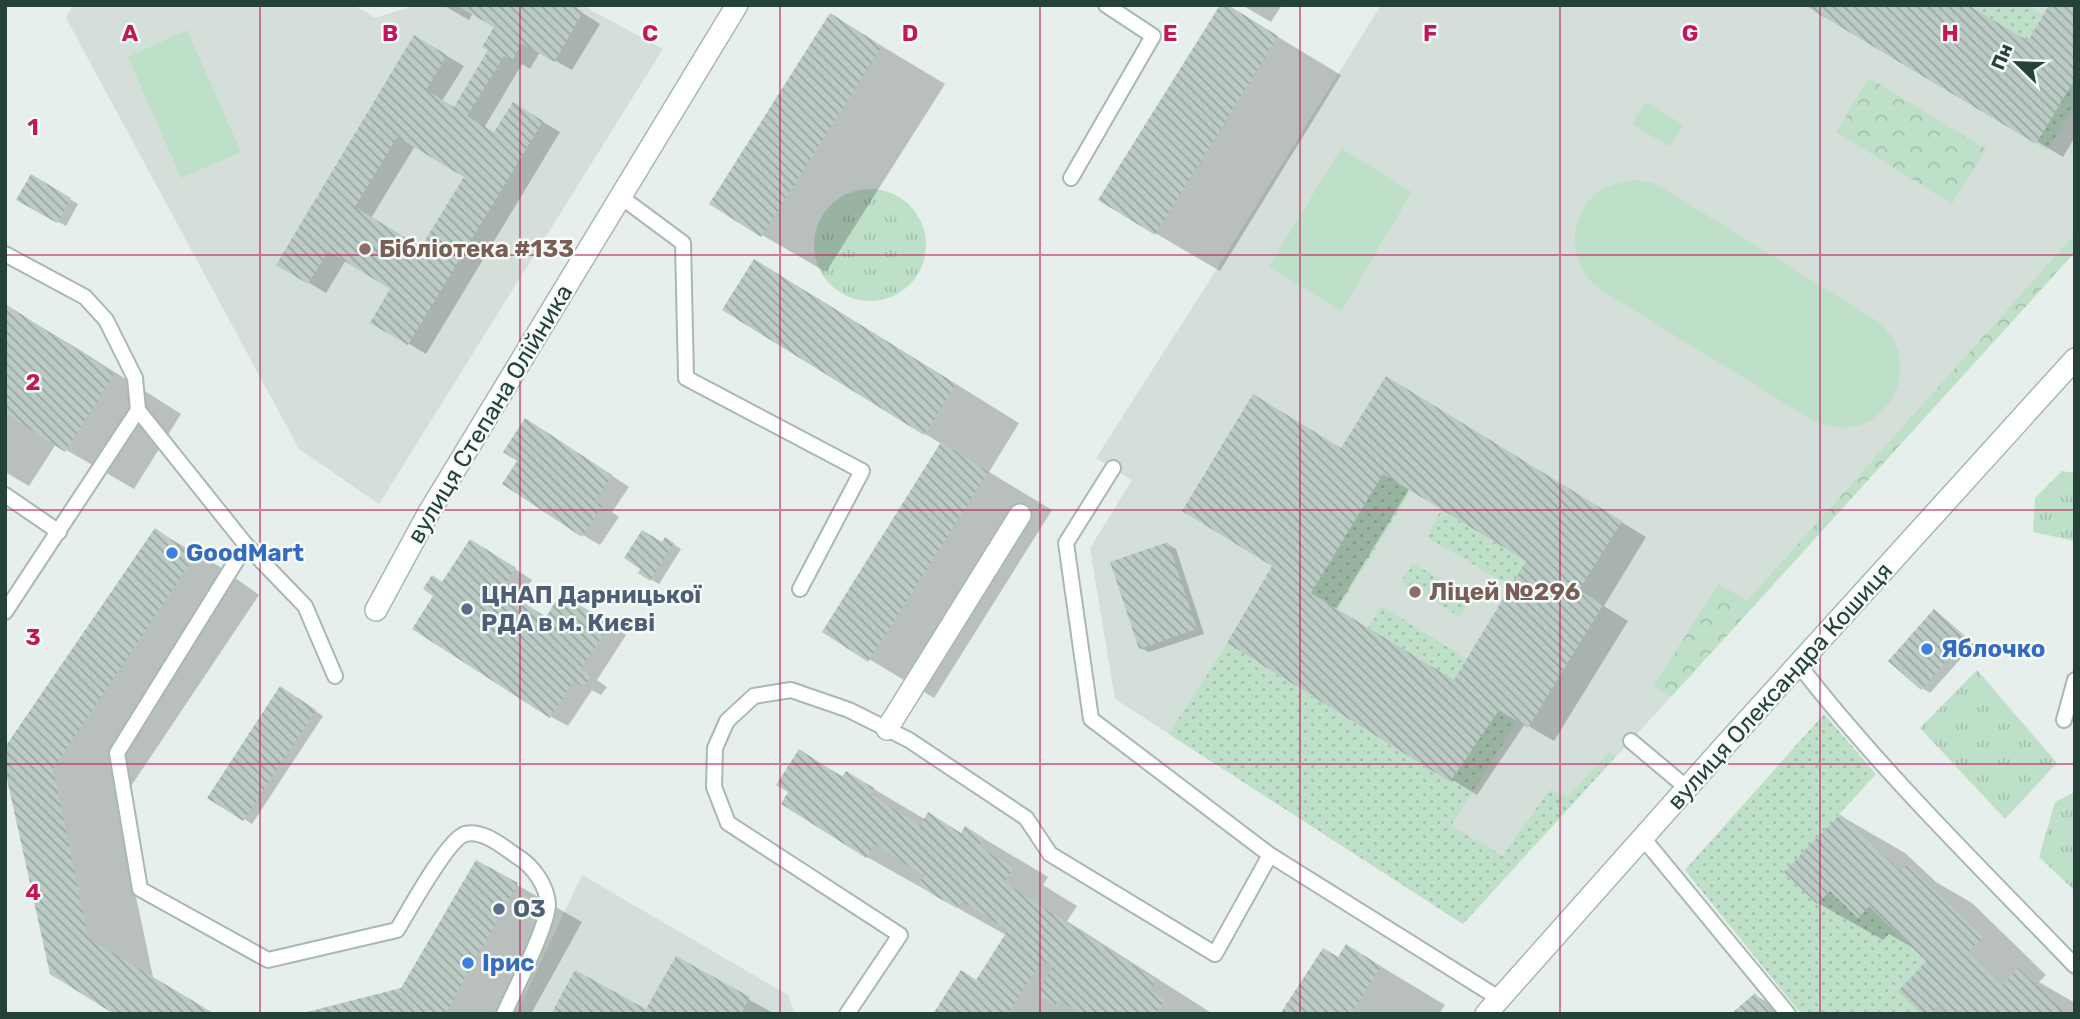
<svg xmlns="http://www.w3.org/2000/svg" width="2080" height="1019" viewBox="0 0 2080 1019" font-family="Rubik,sans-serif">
  <defs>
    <pattern id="grass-dots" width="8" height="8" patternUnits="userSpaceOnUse" patternTransform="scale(1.75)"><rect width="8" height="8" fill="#bfe0c8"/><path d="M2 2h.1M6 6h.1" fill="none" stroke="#a4c1ad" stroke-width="1.8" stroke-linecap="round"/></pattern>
    <pattern id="forest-crowns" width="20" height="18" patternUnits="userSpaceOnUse" patternTransform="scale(1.75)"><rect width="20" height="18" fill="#bfe0c8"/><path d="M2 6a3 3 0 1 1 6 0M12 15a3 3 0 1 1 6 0" fill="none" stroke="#a4c1ad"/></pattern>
    <pattern id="park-tufts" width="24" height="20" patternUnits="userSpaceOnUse" patternTransform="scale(1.75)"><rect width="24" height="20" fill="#bfe0c8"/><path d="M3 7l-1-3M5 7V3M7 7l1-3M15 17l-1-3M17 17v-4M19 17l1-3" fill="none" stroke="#a4c1ad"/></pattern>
    <pattern id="building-back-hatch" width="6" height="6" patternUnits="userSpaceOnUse" patternTransform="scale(1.75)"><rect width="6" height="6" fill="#bbcac4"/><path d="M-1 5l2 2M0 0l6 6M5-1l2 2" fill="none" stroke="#98a6a0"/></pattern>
  </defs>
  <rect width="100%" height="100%" fill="#e6efeb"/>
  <!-- built -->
  <g fill="#d4dfda">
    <path d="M73 5H354L375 18 416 5H582L663 49 379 504 299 449 66 18Z"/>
    <path d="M1381 5H2075V252L1754 606 1463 924 1115 699 1090 548 1132 480 1096 458 1215 272Z"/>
    <path d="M582 875 788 995 795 1014H516Z"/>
  </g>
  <!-- grass -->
  <g fill="url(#grass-dots)">
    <path d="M1968 5H2027L2043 15 2028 41Z"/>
    <path d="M2075 79V106L2047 150 2036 144Z"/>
    <path d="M1383 474 1411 491 1338 609 1311 593Z"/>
    <path d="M1441 510 1526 561 1511 587 1427 537Z"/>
    <path d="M1413 563 1471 598 1460 617 1401 582Z"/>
    <path d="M1381 606 1467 659 1454 680 1368 628Z"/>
    <path d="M1227 643 1449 782 1499 710 1517 721 1451 826 1503 856 1549 790 1568 797 1609 752 1616 756 1463 924 1169 734Z"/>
    <path d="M1824 714 1876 774 1785 873 1817 904 1830 891 1858 918 1869 906 1926 961 1898 991 1921 1014H1801L1685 870Z"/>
  </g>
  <!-- forest -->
  <g fill="url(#forest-crowns)">
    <path d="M1869 78 1986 149 1952 204 1836 132Z"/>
    <path d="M2075 234V252L1671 697 1653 686 1719 584 1747 601Z"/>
  </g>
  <!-- park -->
  <g fill="url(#park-tufts)">
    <circle cx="870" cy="245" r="56"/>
    <path d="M2062 471 2075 473V541L2033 532 2035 498Z"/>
    <path d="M1977 670 2057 763 2005 819 1920 728Z"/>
    <path d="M2075 792V891L2039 857 2055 802Z"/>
  </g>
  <!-- pitch -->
  <g fill="#bfe0c8">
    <path d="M187 30 241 152 181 178 128 57Z"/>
    <path d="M1646 102 1684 125 1670 147 1632 124Z"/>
    <path d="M1341 148 1412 192 1341 311 1269 267Z"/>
    <path d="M1635 180 1653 183 1671 193 1879 322C1888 331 1896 341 1899 354 1907 386 1884 423 1850 427 1836 429 1825 425 1812 420L1604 292C1599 287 1592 283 1587 277 1568 251 1571 212 1598 192 1609 184 1622 182 1635 180Z"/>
  </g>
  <!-- shadow -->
  <g fill="#0003" fill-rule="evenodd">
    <path d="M443 5H578L576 9 600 24 572 70 540 52 530 69 522 64 484 128 495 135 513 104 560 132 426 354 373 322 393 288 346 260 326 293 278 264 415 37 464 66 442 101 455 109 490 50 496 26 473 13 469 20ZM415 146 466 177 422 249 371 218Z"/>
    <path d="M1225 5 1341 75 1220 271 1155 233Z"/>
    <path d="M1242 5H1282L1271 22Z"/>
    <path d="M1807 5 2029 43 2075 5V137L2063 157Z"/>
    <path d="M830 15 945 84 826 272 762 235Z"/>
    <path d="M32 177 78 204 66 226 18 199Z"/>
    <path d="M754 262 819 299 1019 423 989 472 1052 510 934 698 824 632 942 444 925 434Z"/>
    <path d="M7 307 75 347 181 414 134 489 56 444 29 486 5 472V311Z"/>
    <path d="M1412 394 1646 537 1604 606 1628 621 1554 741 1525 724 1477 795 1229 643 1342 450ZM1410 488 1529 561 1455 682 1336 609Z"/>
    <path d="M543 430 629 487 612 512 619 517 600 545 583 535Z"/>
    <path d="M155 530 220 567 259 595 117 807 153 977 118 1014 5 762Z"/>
    <path d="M666 539 681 549 659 584 640 573Z"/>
    <path d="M1168 544 1176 549 1204 634 1149 652 1140 648Z"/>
    <path d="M488 551 532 580 518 600 547 619 579 605 626 635 597 680 607 687 601 695 592 690 568 726 550 716 443 584Z"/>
    <path d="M1934 611 1942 616 1974 644 1930 693 1922 688Z"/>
    <path d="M289 693 323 716 252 824 210 797Z"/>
    <path d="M800 752 844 777 847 773 926 820 962 834 966 828 1030 866 1048 877 1043 885 1077 906 1067 921 1213 1014H935L977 981 1006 935 867 857 783 803 790 792Z"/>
    <path d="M1841 816 1905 853 1936 882 1972 903 2046 975 2039 982 2075 1003V1014H1924L1929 961 1917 950 1889 934 1883 940 1818 903 1787 872Z"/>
    <path d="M477 862 582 922 531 1014H303L402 989Z"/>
    <path d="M1347 946 1445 1005 1439 1014H1283L1339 959Z"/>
    <path d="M676 959 775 1014H553L647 1012Z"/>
    <path d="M1755 995 1787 1014H1733Z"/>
  </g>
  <!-- building -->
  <g fill="url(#building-back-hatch)" fill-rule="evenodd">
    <path d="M462 5H572L583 12 554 62 522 43 512 61 504 56 467 116 494 132 513 102 543 121 408 345 370 323 390 289 328 251 308 284 276 265 414 35 447 55 426 90 454 107 488 50 482 47 494 27 461 8ZM397 137 464 177 421 247 355 207Z"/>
    <path d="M1220 5H1228L1278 36 1155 235 1098 200Z"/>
    <path d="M1804 5H1968L2028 41 2049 5H2075V79L2036 144Z"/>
    <path d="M830 13 882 46 761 237 709 204Z"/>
    <path d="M31 174 71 198 57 223 16 200Z"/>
    <path d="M754 259 956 384 924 435 722 310Z"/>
    <path d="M7 305 114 374 65 452 5 413Z"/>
    <path d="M1386 376 1622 521 1579 590 1603 605 1528 728 1499 710 1450 782 1227 643 1272 566 1182 511 1253 394 1341 448ZM1383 474 1526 561 1454 680 1311 593Z"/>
    <path d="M525 418 612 475 595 501 602 506 582 537 502 484 517 461 503 452Z"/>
    <path d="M941 442 988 472 868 662 822 632Z"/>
    <path d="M155 528 195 556 53 769 88 938 215 1014H114L50 974 5 770V747Z"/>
    <path d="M642 530 662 542 665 537 674 543 650 581 638 573 640 569 624 558Z"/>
    <path d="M470 539 516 568 502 589 546 617 561 593 610 624 581 669 591 675 583 687 574 681 550 718 412 629 433 596 423 589 432 575 442 582Z"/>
    <path d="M1168 542 1197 629 1139 649 1110 562Z"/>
    <path d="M1934 609 1967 638 1921 690 1888 661Z"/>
    <path d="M280 686 316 710 243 821 207 798Z"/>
    <path d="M799 749 842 777 846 771 874 788 870 794 920 826 928 812 961 833 965 826 984 838 979 846 1013 868 1004 882 1156 980 1150 990 1165 1000 1157 1012 1160 1014H1077L1078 1012 1059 1000 1055 1006 1036 994 1053 967 1042 960 1008 1014H933L961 970 976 980 1008 930 962 901 957 908 935 896 918 884 924 876 875 844 866 858 781 804 788 792 776 785Z"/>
    <path d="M1840 814 1900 871 1907 864 1983 937 1968 952 2002 985 2018 968 2066 1014H1948L1939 1005 1931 1014H1921L1898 991 1926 961 1869 906 1858 918 1830 891 1817 904 1784 872Z"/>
    <path d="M476 860 518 883 445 1014H299L401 988Z"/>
    <path d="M1346 944 1381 966 1351 1014H1280L1323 948 1338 957Z"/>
    <path d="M676 956 750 997 741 1014H551L575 970 646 1009Z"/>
    <path d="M1755 993 1772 1014H1731Z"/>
  </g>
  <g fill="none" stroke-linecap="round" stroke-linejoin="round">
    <defs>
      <g id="service">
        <path d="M1071 178 1153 36 1106 5"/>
        <path d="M621 197 683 243 686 378 862 471 800 589"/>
        <path d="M5 254 85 297 106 320 135 378 138 410"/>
        <path d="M1113 468 1066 543 1091 719 1270 855 1500 999"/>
        <path d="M5 495 59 532"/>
        <path d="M246 545 117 753 140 889 268 960 397 930C408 912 447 840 465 834 483 829 503 847 518 857 533 866 547 886 548 904 548 926 514 991 504 1014"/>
        <path d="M5 612 138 410 246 545 305 606 335 676"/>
        <path d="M1799 665C1882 772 1981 868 2075 966"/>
        <path d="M2064 720 2075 680"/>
        <path d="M1631 741 1687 788"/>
        <path d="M1643 838 1788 1014"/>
        <path d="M847 1014 900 935 728 823 714 787 715 748 727 721 754 696 791 690 849 710 909 740 1026 818 1050 854 1215 954 1270 855"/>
      </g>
      <path id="pedestrian" d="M887 729 1020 515"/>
      <g id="minor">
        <path d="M376 610 428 514 737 5"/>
        <path d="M1486 1014 1727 743 2075 359"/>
      </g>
    </defs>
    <!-- service casing -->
    <use href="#service" stroke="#a8b8b2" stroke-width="18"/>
    <!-- pedestrian casing -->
    <use href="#pedestrian" stroke="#a8b8b2" stroke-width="24"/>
    <!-- minor casing -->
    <use href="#minor" stroke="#a8b8b2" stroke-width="24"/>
    <!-- service -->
    <use href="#service" stroke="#fff" stroke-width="14"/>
    <!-- pedestrian -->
    <use href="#pedestrian" stroke="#fff" stroke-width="21"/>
    <!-- minor -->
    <use href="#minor" stroke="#fff" stroke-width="21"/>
  </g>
  <!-- grid -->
  <path fill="none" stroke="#c2185b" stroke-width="2" stroke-opacity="0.55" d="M260 5V1014M520 5V1014M780 5V1014M1040 5V1014M1300 5V1014M1560 5V1014M1820 5V1014M5 255H2075M5 510H2075M5 764H2075"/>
  <!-- markers -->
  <g fill="#8d6e63" stroke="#f7fbf9" stroke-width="2.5">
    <circle cx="365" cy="249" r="7"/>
    <circle cx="1415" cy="592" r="7"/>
  </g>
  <g fill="#3f7fe0" stroke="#f7fbf9" stroke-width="2.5">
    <circle cx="172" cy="553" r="7"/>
    <circle cx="1927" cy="649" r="7"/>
    <circle cx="468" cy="963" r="7"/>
  </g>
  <g fill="#5c6f8a" stroke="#f7fbf9" stroke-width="2.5">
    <circle cx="467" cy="609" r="7"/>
    <circle cx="499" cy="909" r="7"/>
  </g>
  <g text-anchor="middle" stroke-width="5" stroke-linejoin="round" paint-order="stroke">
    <!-- education labels -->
    <g font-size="24" font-weight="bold" fill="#785e54" stroke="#f7fbf9" text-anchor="start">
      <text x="379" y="257">Бібліотека #133</text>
      <text x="1429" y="600">Ліцей №296</text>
    </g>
    <!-- street labels -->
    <g font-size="24" fill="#24423a" stroke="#f7fbf9">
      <text transform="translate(490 414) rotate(-59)" y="8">вулиця Степана Олійника</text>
      <text transform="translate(1780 686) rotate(-48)" y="8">вулиця Олександра Кошиця</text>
    </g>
    <!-- shop labels -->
    <g font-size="24" font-weight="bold" fill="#366cbe" stroke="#f7fbf9" text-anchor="start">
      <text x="186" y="561">GoodMart</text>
      <text x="1941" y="657">Яблочко</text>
      <text x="482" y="971">Ірис</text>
    </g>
    <!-- service labels -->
    <g font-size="24" font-weight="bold" fill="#4e5e75" stroke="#f7fbf9" text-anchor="start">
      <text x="481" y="603">ЦНАП Дарницької<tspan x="481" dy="28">РДА в м. Києві</tspan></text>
      <text x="513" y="917">O3</text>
    </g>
  </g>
  <g font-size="23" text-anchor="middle" font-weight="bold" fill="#c2185b" stroke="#f7fbf9" stroke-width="5" stroke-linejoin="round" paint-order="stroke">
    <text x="130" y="41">A</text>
    <text x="390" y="41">B</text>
    <text x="650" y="41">C</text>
    <text x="910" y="41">D</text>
    <text x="1170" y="41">E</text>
    <text x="1430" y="41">F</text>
    <text x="1690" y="41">G</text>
    <text x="1950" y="41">H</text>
    <text x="33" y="135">1</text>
    <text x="33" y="390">2</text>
    <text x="33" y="645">3</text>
    <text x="33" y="900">4</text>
  </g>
  <!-- border -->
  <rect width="2080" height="1019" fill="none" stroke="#24423a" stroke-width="14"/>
  <!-- north arrow -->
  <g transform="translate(2017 63) rotate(293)" stroke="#f7fbf9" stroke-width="5" paint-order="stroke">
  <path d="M0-5L12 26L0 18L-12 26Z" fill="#24423a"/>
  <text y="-10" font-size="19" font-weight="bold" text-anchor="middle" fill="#24423a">Пн</text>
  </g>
</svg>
